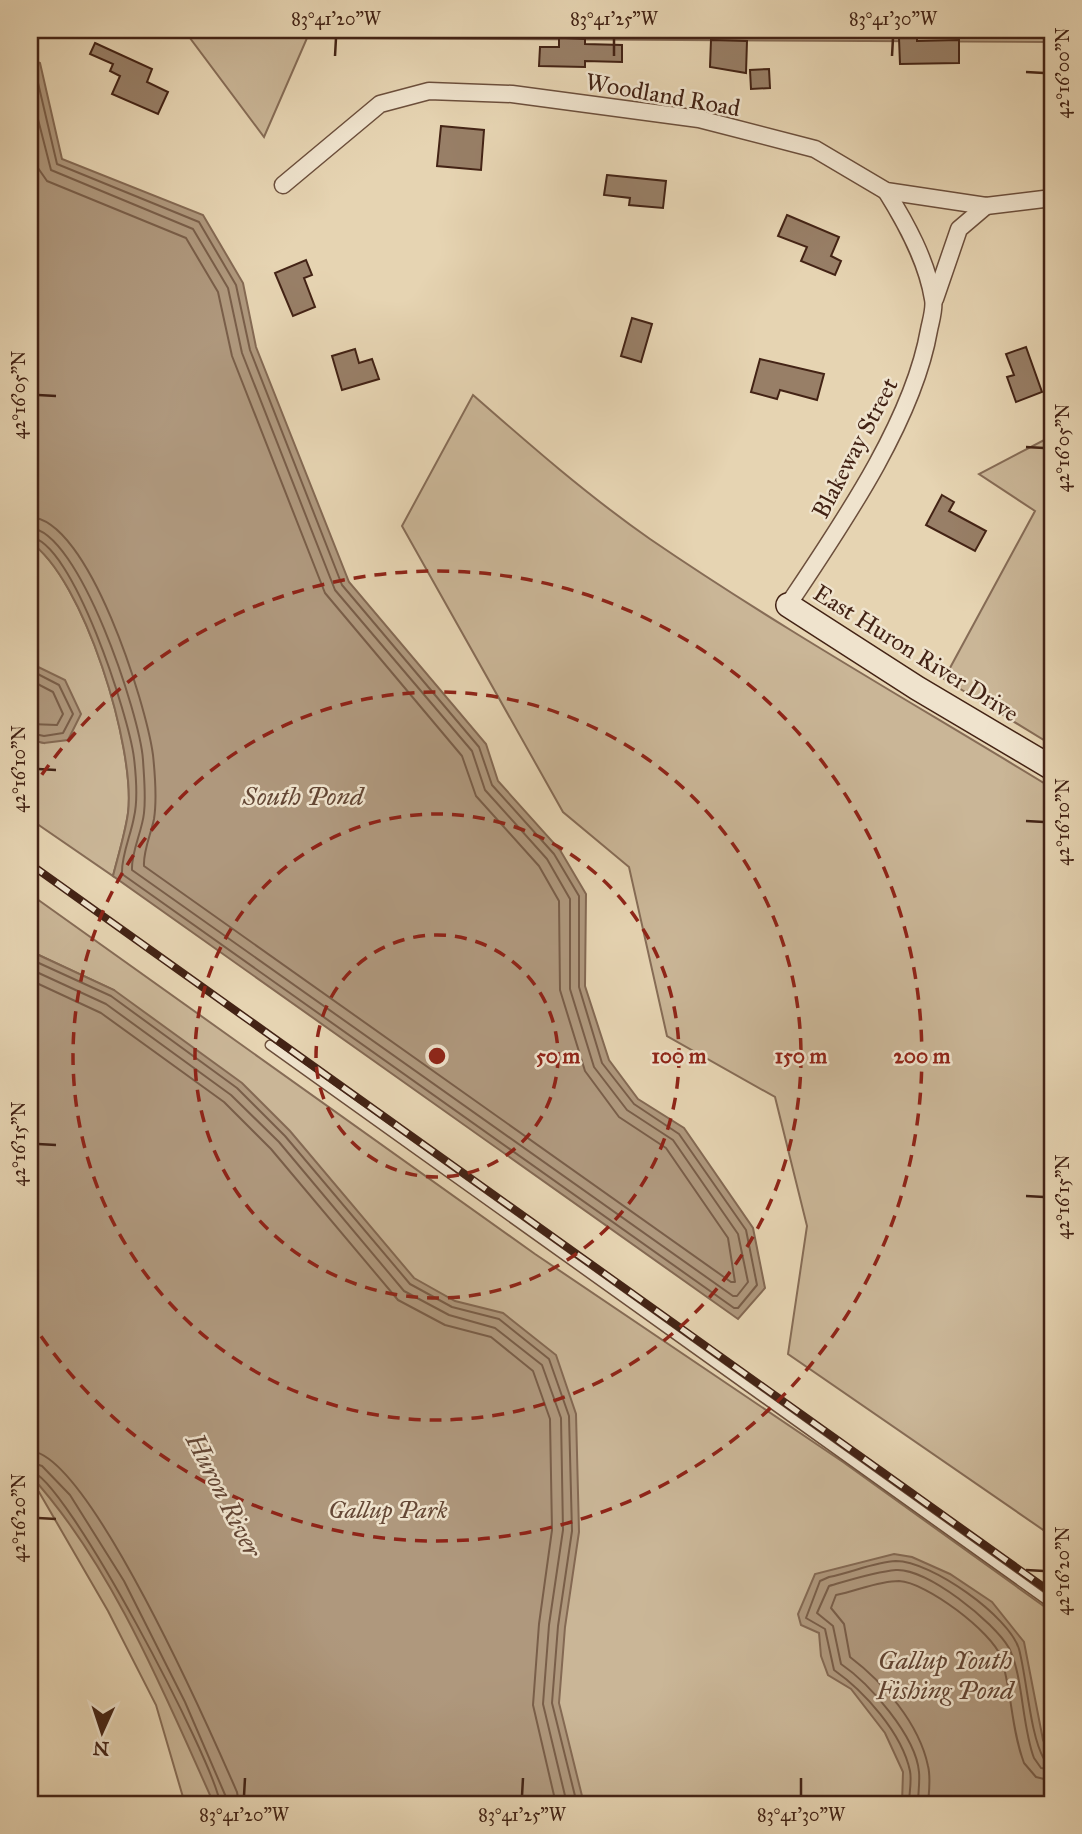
<svg xmlns="http://www.w3.org/2000/svg" width="1082" height="1834" viewBox="0 0 1082 1834" font-family="'IM FELL Great Primer',serif">
  <rect width="100%" height="100%" fill="#e6d4b2"/>
  <filter id="stains"><feTurbulence type="fractalNoise" baseFrequency=".00286" numOctaves="4"/><feColorMatrix values="0 0 0 0 .2 0 0 0 0 .09 0 0 0 0 .02 0 0 0 .5 -.17"/></filter>
  <radialGradient id="worn" r=".72"><stop offset=".6" stop-color="#630" stop-opacity="0"/><stop offset="1" stop-color="#630" stop-opacity=".3"/></radialGradient>
  <!-- green -->
  <g fill="#cab697" stroke="#866c56" stroke-width="2">
    <path d="M184 30H1052V42L307 38 264 137Z"/>
    <path d="M473 395C530 445 587 495 650 539 780 628 918 706 1052 788V1536L788 1354 807 1226 775 1097 667 1036 629 867 563 812 402 526Z"/>
    <path d="M1052 436V745L944 679 1035 511 979 474Z"/>
    <path d="M30 542C84 578 136 749 128 813 125 834 118 856 113 876L30 819V740L44 743 36 665 30 663Z"/>
    <path d="M30 894 535 1254 843 1462 1052 1612V1804H185L156 1705 108 1611 39 1492 30 1487V1400L114 990 30 951Z"/>
  </g>
  <!-- water -->
  <g fill="#af987d" stroke="#846953" stroke-width="2">
    <path d="M30 59 40 63 62 159 203 215 243 283 256 347 349 582 486 744 498 781 560 850 586 894 585 986 609 1060 638 1099 684 1128 753 1228 765 1288 738 1319 113 876C118 856 125 834 128 813 136 749 84 578 30 542Z"/>
    <path d="M30 663 65 680 81 714 68 740 44 743 30 740Z"/>
    <path d="M30 951 114 990 242 1083 290 1131 414 1278 455 1301 503 1313 556 1355 576 1414 579 1532 565 1627 559 1703 584 1804H214C165 1695 111 1563 30 1475Z"/>
    <path d="M894 1554 912 1557 950 1574 992 1602 1024 1642 1043 1740 1052 1759V1804H902L903 1772 885 1733 851 1689 828 1675 821 1656 819 1633 801 1625 798 1614 815 1574Z"/>
  </g>
  <g fill="none" stroke-linecap="round" stroke-linejoin="round">
    <!-- shore -->
    <g stroke="#795e49" stroke-width="2">
      <path d="M30 67 35 70 57 164 199 222 236 285 250 350 342 585 479 747 492 785 554 854 579 896V987L602 1063 634 1104 679 1134 746 1230 757 1285 738 1308H734L122 874C121 856 131 835 134 817 138 800 136 775 134 758 129 717 73 541 30 537"/>
      <path d="M30 88 51 170 193 229 228 288 242 353 335 590 472 751 485 790 547 859 570 899V989L594 1067 627 1110 673 1140 738 1234 748 1282 737 1296H733L132 870C131 852 142 832 144 813 146 796 144 777 143 760 140 715 79 530 30 528"/>
      <path d="M30 135 38 168 47 181 186 238 218 292 232 356 325 593 462 756 476 796 539 866 559 901 560 990 585 1071 619 1117 666 1148 728 1238 735 1282H731L144 866C143 851 151 834 154 819 157 800 155 774 153 755 146 704 89 519 30 517"/>
      <path d="M30 670 59 685 73 714 63 733 44 736 30 733"/>
      <path d="M30 680 53 692 63 714 57 725 30 724"/>
      <path d="M30 959 111 996 237 1088 285 1136 410 1284 452 1307 499 1319 549 1359 569 1416 572 1531 558 1626 552 1703 577 1804"/>
      <path d="M30 969 106 1004 231 1095 279 1142 404 1291 449 1315 495 1328 542 1365 561 1418 563 1530 549 1625 543 1704 567 1804"/>
      <path d="M30 980 101 1013 224 1102 271 1149 398 1300 445 1325 491 1337 533 1371 550 1419 552 1530 539 1624 533 1705 556 1804"/>
      <path d="M30 1451C89 1453 212 1735 237 1792L239 1804"/>
      <path d="M30 1462 42 1466 70 1495 124 1581 185 1702 229 1804"/>
      <path d="M30 1471C64 1474 216 1764 220 1804"/>
      <path d="M909 1804C909 1794 912 1781 910 1771 902 1733 864 1691 834 1670L825 1629 806 1618 820 1581 829 1577C851 1573 874 1562 896 1561 931 1561 1009 1616 1019 1649 1027 1679 1030 1735 1044 1759L1052 1761"/>
      <path d="M918 1804C918 1794 920 1782 919 1772 916 1736 869 1683 841 1664L833 1626 817 1613 829 1586C850 1580 874 1572 896 1570 927 1568 994 1622 1009 1648 1023 1675 1022 1727 1034 1758L1041 1768 1052 1770"/>
      <path d="M928 1804C929 1792 931 1778 928 1766 919 1723 883 1682 850 1657L844 1624 831 1608 836 1595C857 1591 878 1581 899 1581 926 1582 992 1632 1001 1657 1012 1691 1011 1729 1024 1763L1036 1777 1052 1781"/>
    </g>
  </g>
  <!-- building -->
  <g fill="#987f67" stroke="#432315" stroke-width="2">
    <path d="M917 37V41L959 40V63L900 64 899 38Z"/>
    <path d="M559 38 585 39V44L622 45V62L585 61V67L539 66 540 47H559Z"/>
    <path d="M711 40 747 41 746 73 710 67Z"/>
    <path d="M95 43 152 69 147 82 168 92 158 114 112 94 120 76 110 71 113 64 90 54Z"/>
    <path d="M769 69 770 88 751 89 750 70Z"/>
    <path d="M441 126 484 130 481 170 437 166Z"/>
    <path d="M607 175 666 181 663 208 629 205 630 198 604 195Z"/>
    <path d="M787 215 839 237 831 256 841 261 835 275 801 261 807 247 778 236Z"/>
    <path d="M306 260 312 275 304 278 315 307 293 316 275 273Z"/>
    <path d="M632 318 652 324 641 362 621 356Z"/>
    <path d="M1026 347 1042 392 1016 402 1007 377 1014 375 1006 354Z"/>
    <path d="M355 349 359 363 372 359 379 379 342 390 332 356Z"/>
    <path d="M760 359 824 374 817 400 780 390 777 399 751 392Z"/>
    <path d="M942 495 954 502 949 511 986 531 975 551 926 525Z"/>
  </g>
  <g fill="none" stroke-linecap="round" stroke-linejoin="round">
    <defs>
      <path id="service" d="M270 1045 1052 1604"/>
      <g id="minor">
        <path d="M283 185 380 104 429 91 512 94 699 119 815 149 886 191 986 206 1052 198"/>
        <path d="M935 299 959 229 986 206"/>
        <path d="M788 605C840 527 913 422 929 330 931 320 935 308 933 299 927 261 906 223 886 191"/>
      </g>
      <path id="secondary" d="M788 605 917 688 1052 768"/>
    </defs>
    <!-- service casing -->
    <use href="#service" stroke="#6c4f3c" stroke-width="11"/>
    <!-- minor casing -->
    <use href="#minor" stroke="#6c4f3c" stroke-width="19"/>
    <!-- secondary casing -->
    <use href="#secondary" stroke="#432315" stroke-width="26"/>
    <!-- service -->
    <use href="#service" stroke="#efe3cd" stroke-width="8"/>
    <!-- minor -->
    <use href="#minor" stroke="#efe3cd" stroke-width="16"/>
    <!-- secondary -->
    <use href="#secondary" stroke="#efe3cd" stroke-width="23"/>
    <defs>
      <path id="rail" d="M30 864 1052 1593"/>
    </defs>
    <!-- rail casing -->
    <use href="#rail" stroke="#432315" stroke-width="8"/>
    <!-- rail -->
    <use href="#rail" stroke="#efe3cd" stroke-width="5" stroke-dasharray="16" stroke-linecap="butt"/>
  </g>
  <!-- ticks -->
  <path fill="none" stroke="#432315" stroke-width="2.5" d="M335 56 336 38M614 56V38M892 56 893 38M1026 72 1044 73M38 395 56 396M1026 447 1044 448M38 769 56 770M1026 821 1044 822M38 1144 56 1145M1026 1196 1044 1197M38 1518 56 1519M1026 1570 1044 1571M244 1796 245 1778M522 1796 523 1778M801 1796V1778"/>
  <!-- distance rings -->
  <g fill="none" stroke="#8f2418" stroke-width="3.5" stroke-dasharray="12 9">
    <circle cx="437" cy="1056" r="121"/>
    <circle cx="437" cy="1056" r="242"/>
    <circle cx="437" cy="1056" r="364"/>
    <path d="M30 792A485 485 0 1 1 30 1320"/>
  </g>
  <g text-anchor="middle" stroke-width="5" stroke-linejoin="round" paint-order="stroke">
    <!-- street labels -->
    <g font-size="24" fill="#432315" stroke="#efe3cd">
      <text transform="translate(663 95) rotate(10)" y="8">Woodland Road</text>
      <text transform="translate(855 448) rotate(-62)" y="8">Blakeway Street</text>
      <text transform="translate(916 653) rotate(32)" y="8">East Huron River Drive</text>
    </g>
    <!-- park labels -->
    <g font-size="24" font-style="italic" fill="#654836" stroke="#efe3cd">
      <text x="388" y="1518">Gallup Park</text>
    </g>
    <!-- water labels -->
    <g font-size="26" font-style="italic" fill="#634634" stroke="#efe3cd">
      <text x="303" y="805">South Pond</text>
      <text transform="translate(224 1495) rotate(63)" y="9">Huron River</text>
      <text x="945" y="1669">Gallup Youth<tspan x="945" dy="30">Fishing Pond</tspan></text>
    </g>
  </g>
  <circle cx="437" cy="1056" r="10" fill="#8f2418" stroke="#efe3cd" stroke-width="3.5"/>
  <g font-size="21" text-anchor="middle" font-weight="bold" fill="#8f2418" stroke="#efe3cd" stroke-width="5" stroke-linejoin="round" paint-order="stroke">
    <text x="558" y="1063">50 m</text>
    <text x="679" y="1063">100 m</text>
    <text x="801" y="1063">150 m</text>
    <text x="922" y="1063">200 m</text>
  </g>
  <!-- margin -->
  <rect width="1082" height="1834" fill="none" stroke="#e6d4b2" stroke-width="77"/>
  <!-- north arrow -->
  <g transform="translate(102 1732) rotate(183)" stroke="#efe3cd" stroke-width="5" paint-order="stroke">
  <path d="M0-5L12 26L0 18L-12 26Z" fill="#432315"/>
  <text y="-10" font-size="19" font-weight="bold" text-anchor="middle" fill="#432315">N</text>
  </g>
  <rect x="38" y="38" width="1006" height="1758" fill="none" stroke="#432315" stroke-width="2.5"/>
  <g font-size="18" text-anchor="middle" fill="#432315">
    <text x="336" y="25">83°41'20"W</text>
    <text x="614" y="25">83°41'25"W</text>
    <text x="893" y="25">83°41'30"W</text>
    <text transform="translate(1063 73) rotate(-90)" y="6">42°16'00"N</text>
    <text transform="translate(19 395) rotate(-90)" y="6">42°16'05"N</text>
    <text transform="translate(1063 448) rotate(-90)" y="6">42°16'05"N</text>
    <text transform="translate(19 769) rotate(-90)" y="6">42°16'10"N</text>
    <text transform="translate(1063 822) rotate(-90)" y="6">42°16'10"N</text>
    <text transform="translate(19 1144) rotate(-90)" y="6">42°16'15"N</text>
    <text transform="translate(1063 1197) rotate(-90)" y="6">42°16'15"N</text>
    <text transform="translate(19 1518) rotate(-90)" y="6">42°16'20"N</text>
    <text transform="translate(1063 1571) rotate(-90)" y="6">42°16'20"N</text>
    <text x="244" y="1821">83°41'20"W</text>
    <text x="522" y="1821">83°41'25"W</text>
    <text x="801" y="1821">83°41'30"W</text>
  </g>
  <rect width="100%" height="100%" filter="url(#stains)"/>
  <rect width="100%" height="100%" fill="url(#worn)"/>
</svg>
